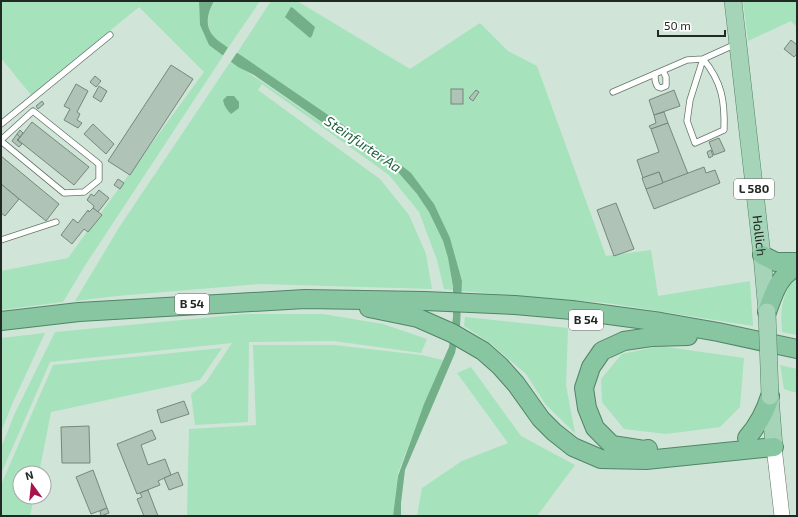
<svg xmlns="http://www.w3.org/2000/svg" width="798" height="517" viewBox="0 0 798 517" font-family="'Exo 2',sans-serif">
  <rect width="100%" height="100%" fill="#d0e5d7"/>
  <!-- green -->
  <g fill="#a6e2bc">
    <path d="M1 1H199L200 25 209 45 223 56 84 267 63 302 1 310V271L68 258 204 72 139 7 31 95 1 58Z"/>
    <path d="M214 1H260L228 48C207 36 203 23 214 1Z"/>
    <path d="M271 1H297L410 69 480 23 508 51 537 66 606 256 651 250 658 296 750 281 753 326 607 303 461 291 462 281 450 238 397 162 237 53Z"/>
    <path d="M743 1H797V27L791 21 748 41Z"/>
    <path d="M231 61 368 154 397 171 417 194 429 212 443 241 448 258 453 290 444 289 437 260 419 212 389 175 262 84 258 90 380 179 409 215 426 254 432 289 260 284 117 296 75 301 120 226Z"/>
    <path d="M797 274V335L782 332C780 306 782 296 797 274Z"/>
    <path d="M245 314H323L383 324 427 339 421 353 334 341 249 342 248 422 195 425 191 394 206 382 232 343 50 362 1 474V448L15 413 55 332Z"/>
    <path d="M465 317 568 328 566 385 575 433 546 405 526 374 490 343 464 326Z"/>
    <path d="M45 333 13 402 1 432V338Z"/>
    <path d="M253 345H334L421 355 443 360 420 415 398 473 393 516H187L189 429 256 425Z"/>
    <path d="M660 346 744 358 740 407 720 427 666 434 624 429 602 402 601 379 622 354Z"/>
    <path d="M222 348 200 380 51 412 39 473H20V497H34L30 516H1V485L53 365Z"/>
    <path d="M780 365 797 369V393L784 389Z"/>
    <path d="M471 367 521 436 575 465 537 516H417L422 488 462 461 508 443 457 373Z"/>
  </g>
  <!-- water -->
  <g fill="#73b08a">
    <path d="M199 1H214C198 31 215 40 239 54L397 162 411 173 434 204 450 238 462 281 460 327 455 353 405 470 401 503V516H393L398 476 424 404 449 347 453 317V287L448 258 443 241 429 212 417 194 397 171 368 154 254 75 238 67 209 45 200 25Z"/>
    <path d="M291 7 293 8 315 27 312 36 310 38 285 17Z"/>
    <path d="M227 96H234L239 102V108L231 114C227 110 224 106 223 100Z"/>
  </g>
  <!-- pier -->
  <path fill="#d0e5d7" d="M229 46 238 51 230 63 222 57Z"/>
  <!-- building -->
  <g fill="#afc4b6" stroke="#75887b">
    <path d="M791 40 797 45V54L794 57 784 49Z"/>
    <path d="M171 65 193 79 130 175 108 161Z"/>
    <path d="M95 76 101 81 96 87 90 82Z"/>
    <path d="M76 84 88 91 77 112 80 114 77 120 82 123 78 128 64 120 70 109 64 106Z"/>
    <path d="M99 86 107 91 101 102 93 97Z"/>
    <rect x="451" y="89" width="12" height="15"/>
    <path d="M476 90 479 92 473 101 469 98Z"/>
    <path d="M674 90 680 106 654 115 649 100Z"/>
    <path d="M42 101 44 104 38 109 36 106Z"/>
    <path d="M664 112 668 123 651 129 649 126 656 123 654 115Z"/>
    <path d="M32 122 89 167 74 185 18 140Z"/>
    <path d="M668 123 688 174 663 183 659 172 643 178 637 160 659 152 651 129Z"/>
    <path d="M93 124 114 144 106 154 84 134Z"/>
    <path d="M20 130 23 133 20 137 17 134Z"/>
    <path d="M17 134 20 137 17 140 22 144 19 147 12 141Z"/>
    <path d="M719 138 725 151 714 155 709 142Z"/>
    <path d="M711 150 713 156 709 158 707 152Z"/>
    <path d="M1 156 59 204 46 221 1 184Z"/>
    <path d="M704 167 706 173 715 170 720 183 654 209 646 189Z"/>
    <path d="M659 172 663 183 646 189 642 178Z"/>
    <path d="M118 179 124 183 120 189 114 185Z"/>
    <path d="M1 184 19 199 5 216 1 213Z"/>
    <path d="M99 190 109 198 98 212 93 208 94 206 87 200 91 194 94 196Z"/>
    <path d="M616 203 634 249 614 256 597 210Z"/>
    <path d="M93 208 102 215 88 232 84 229 72 244 61 235 73 219 78 223 88 210 89 212Z"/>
    <path d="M184 401 189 414 161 423 157 410Z"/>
    <path d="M89 426 90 463H62L61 427Z"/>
    <path d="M152 430 156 439 141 445 148 465 165 459 171 475 158 481 160 485 137 494 117 444Z"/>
    <path d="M93 470 107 508 91 514 76 477Z"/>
    <path d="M178 472 183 485 169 490 164 478Z"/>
    <path d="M148 490 158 516H144L137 499 142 497 140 493Z"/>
    <path d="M107 508 109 513 101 516 100 511Z"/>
  </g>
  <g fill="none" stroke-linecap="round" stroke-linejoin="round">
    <defs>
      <g id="service">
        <path d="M655 74C655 80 655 83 658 87L661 88 666 86V77L663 71"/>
        <path d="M613 92 687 60 703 59C722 82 725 101 724 130L695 143 687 121 690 100 703 59 736 44"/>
        <path d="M1 124 110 35"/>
        <path d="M1 140 33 111 99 164V180L84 192 64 193 1 141"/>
        <path d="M1 240 56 222"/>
      </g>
      <path id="secondary" d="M774 447 782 516"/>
      <g id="primary">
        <path id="s1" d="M733 1 762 255 767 312"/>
        <path d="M770 396 774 447"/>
      </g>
      <g id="trunk">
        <path d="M762 255 776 262H797"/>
        <path d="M369 308 418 318 452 333 483 351 500 366 516 384 541 419 554 432 573 447 601 459 646 460 774 447"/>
        <path d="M767 312C774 293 778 277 797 266"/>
        <path d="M1 321 79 312 305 299 425 301 515 305 572 310 661 322 718 332 797 349"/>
        <path d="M747 438C758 425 765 413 770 396"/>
        <path d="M648 449 644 450 612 445 595 428 587 408 584 388 591 367 602 351 624 341 651 337 688 336"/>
      </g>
    </defs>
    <!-- service casing -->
    <use href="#service" stroke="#637669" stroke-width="7"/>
    <!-- secondary casing -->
    <use href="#secondary" stroke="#637669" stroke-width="16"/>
    <!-- primary casing -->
    <use href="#primary" stroke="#508566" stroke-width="18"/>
    <!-- trunk casing -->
    <use href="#trunk" stroke="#508566" stroke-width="20"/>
    <!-- service -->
    <use href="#service" stroke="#fff" stroke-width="5.5"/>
    <!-- secondary -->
    <use href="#secondary" stroke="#fff" stroke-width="15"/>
    <!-- primary -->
    <use href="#primary" stroke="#a5d4b8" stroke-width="17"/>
    <!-- trunk -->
    <use href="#trunk" stroke="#87c6a0" stroke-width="18"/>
    <defs>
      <path id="primary-bridge" d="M767 312 770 396"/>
    </defs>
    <!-- primary-bridge casing -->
    <use href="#primary-bridge" stroke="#508566" stroke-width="18" stroke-linecap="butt"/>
    <!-- primary-bridge -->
    <use href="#primary-bridge" stroke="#a5d4b8" stroke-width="17"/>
  </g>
  <g text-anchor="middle" stroke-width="4" stroke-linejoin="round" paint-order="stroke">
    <!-- shield labels -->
    <g fill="#fff" stroke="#646966" stroke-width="1">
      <rect x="734" y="179" width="40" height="20" rx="3"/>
      <rect x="175" y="294" width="34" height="20" rx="3"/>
      <rect x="569" y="310" width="34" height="20" rx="3"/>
    </g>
    <g font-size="12" font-weight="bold" fill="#212924">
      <text x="754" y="193">L 580</text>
      <text x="192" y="308">B 54</text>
      <text x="586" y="324">B 54</text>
    </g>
    <!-- street labels -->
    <g font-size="13" fill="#212924" stroke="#fff">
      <text dy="5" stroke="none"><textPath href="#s1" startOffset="236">Hollich</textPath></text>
    </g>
    <!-- water labels -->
    <g font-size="14" font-style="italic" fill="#1d633e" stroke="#fff">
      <text transform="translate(363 144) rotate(34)" y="5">Steinfurter Aa</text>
    </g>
  </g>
  <!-- border -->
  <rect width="798" height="517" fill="none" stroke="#212924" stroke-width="4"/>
  <!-- north arrow -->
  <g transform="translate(32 485) rotate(345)"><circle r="19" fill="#ffffff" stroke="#a6a9a7"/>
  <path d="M0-3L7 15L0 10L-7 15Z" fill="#a7134c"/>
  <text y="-6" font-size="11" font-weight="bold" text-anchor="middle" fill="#212924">N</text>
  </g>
  <!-- scale -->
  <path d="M658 30v6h67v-6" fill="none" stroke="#212924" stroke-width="2"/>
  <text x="664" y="30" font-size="12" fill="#212924" stroke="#ffffff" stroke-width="3" paint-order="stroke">50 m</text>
</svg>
